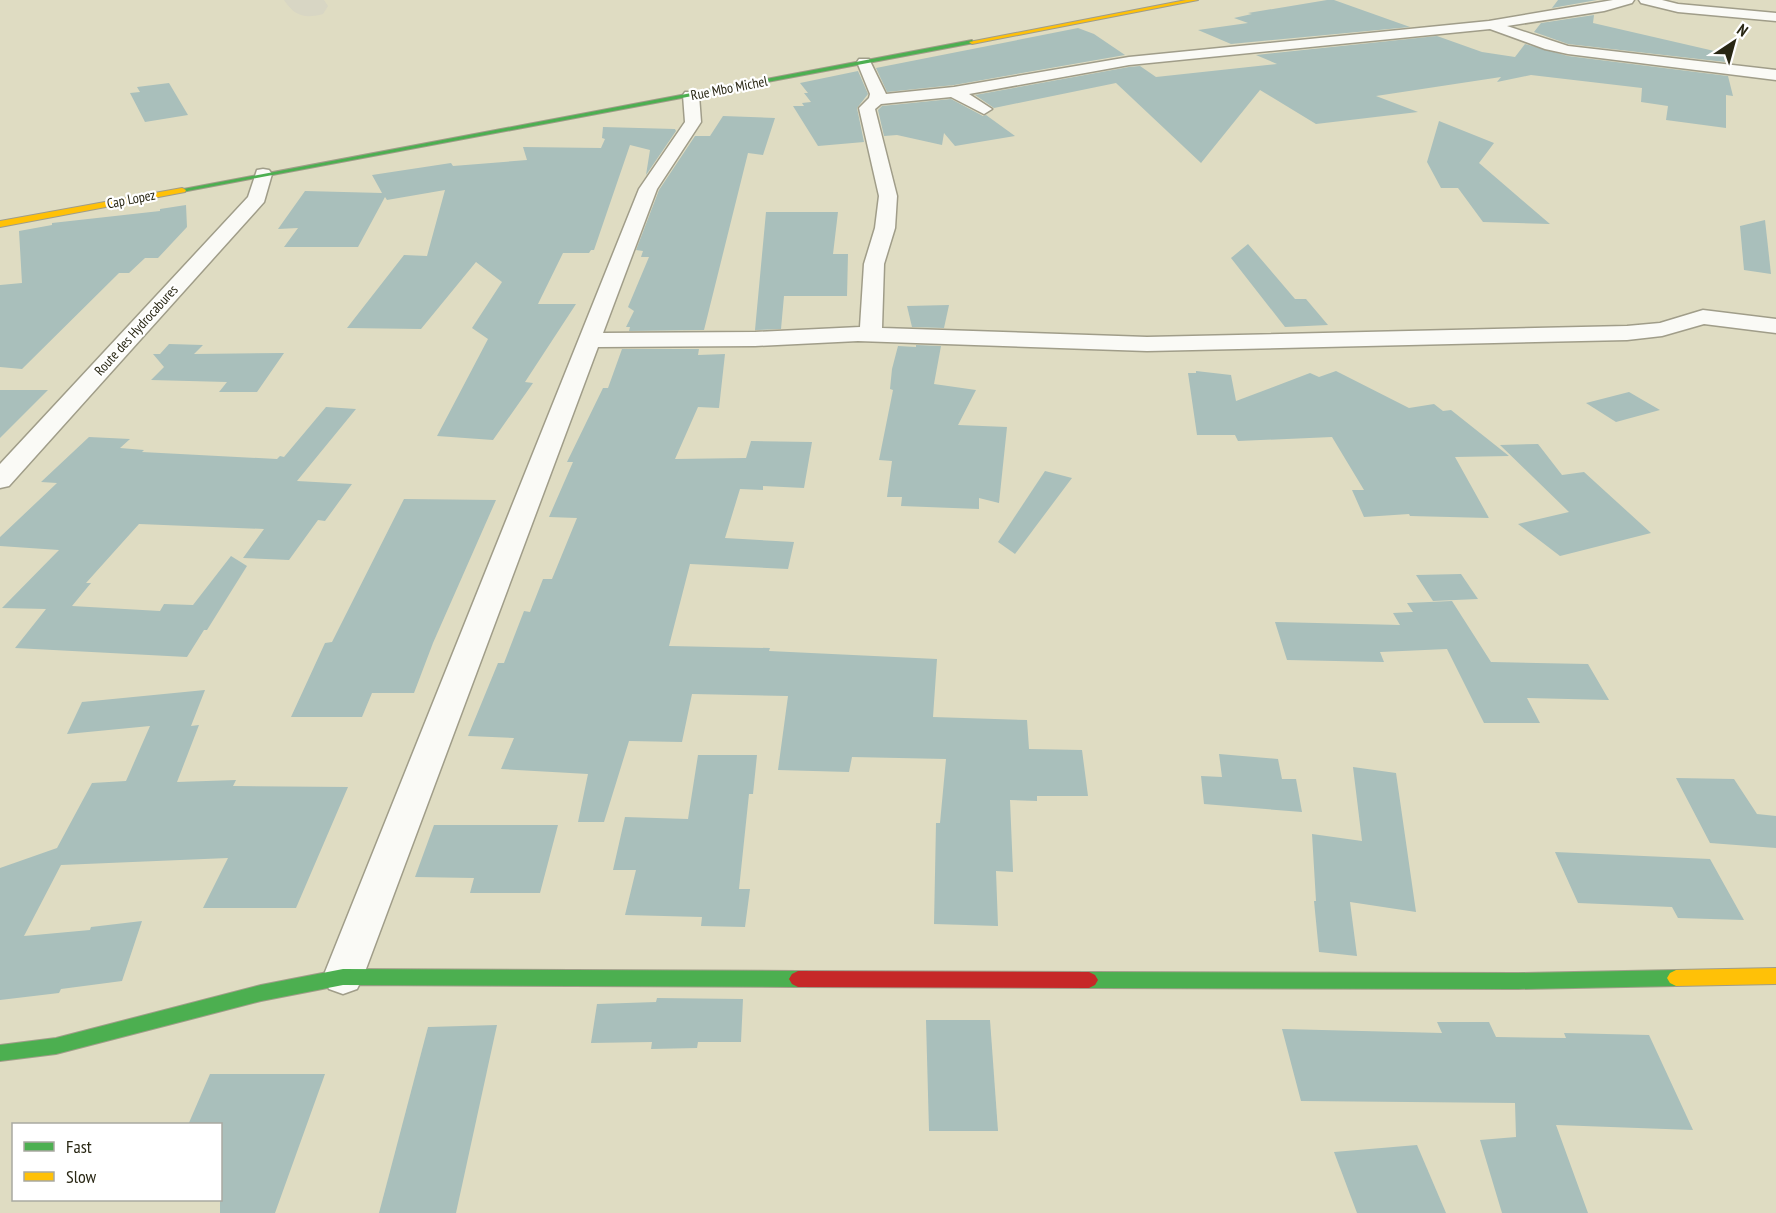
<svg xmlns="http://www.w3.org/2000/svg" width="1776" height="1213" viewBox="0 0 1776 1213" font-family="'PT Sans Narrow',sans-serif">
  <rect width="100%" height="100%" fill="#dfdcc2"/>
  <g fill="none" stroke-linecap="round" stroke-linejoin="round">
    <!-- taxiway -->
    <path fill="#d8d6c4" fill-rule="evenodd" d="M284 0H324L328 6 323 14C304 19 295 16 284 0Z"/>
  </g>
  <!-- building -->
  <g fill="#a9bfbb">
    <path d="M1327 0H1334L1410 27 1231 44 1198 30 1248 23 1234 18 1252 14 1248 13Z"/>
    <path d="M1558 0H1597L1552 8Z"/>
    <path d="M1594 15 1593 23 1723 53 1725 62 1568 44 1534 32 1541 23Z"/>
    <path d="M1078 28 1094 34 1125 55 954 85 887 92 876 68Z"/>
    <path d="M1437 36 1482 52 1515 57 1525 44 1568 56 1728 76 1733 96 1726 95V128L1666 120 1668 106 1641 102 1642 88 1531 75 1497 82 1501 77 1376 96 1418 112 1316 124 1260 90 1201 163 1116 83 994 108 975 95 1129 67 1140 66 1156 77 1277 64 1256 55Z"/>
    <path d="M858 71 868 94 857 108 864 142 818 146 793 106H804L802 103 811 102 804 93H808L800 83Z"/>
    <path d="M169 83 188 115 145 122 130 93 140 92 137 87Z"/>
    <path d="M951 99 983 116 986 115 1015 136 955 146 944 133 942 145 897 135 884 136 878 110 882 106Z"/>
    <path d="M723 116 775 118 763 155 748 153 704 330 629 331 630 327H626L634 311 628 307 649 257H641L643 251 636 250 659 190 695 136H710Z"/>
    <path d="M1439 121 1494 143 1479 163 1550 224 1483 222 1458 188H1441L1427 162Z"/>
    <path d="M603 127 675 129 676 131 646 175 650 150 630 145 594 250H591L589 253H563L538 304H576L525 382 533 383 493 440 437 436 488 339 472 328 502 282 476 262 421 329 347 328 404 255 427 256 445 190 387 200 385 197 358 247H284L298 228 278 229 305 191 382 193 372 175 451 163 453 166 527 160 523 147 601 148 605 139 602 138Z"/>
    <path d="M186 205 187 227 158 258H145L129 273H119L22 369 0 367V285L22 283 19 231 52 225V223L160 211V209Z"/>
    <path d="M766 212H838L833 254H848L847 296H784L781 329 755 330Z"/>
    <path d="M1765 220 1771 274 1744 270 1740 226Z"/>
    <path d="M1248 244 1295 299H1306L1328 325 1285 327 1231 258Z"/>
    <path d="M949 305 944 328 912 327 907 306Z"/>
    <path d="M169 344 203 345 194 354 284 353 257 392H219L227 382 151 380 164 367 153 354H160Z"/>
    <path d="M916 345 941 346 934 384 976 390 958 425 1007 427 999 503 979 498V509L901 506 902 497H887L892 461 879 460 893 390 890 389 892 369 898 346 916 347Z"/>
    <path d="M622 349H699L698 355 725 354 719 408 698 407 675 459 746 458 751 441 812 442 804 488 763 486V490L740 489 725 538 794 542 788 569 690 564 669 646 770 648 769 651 937 659 933 717 1027 720 1029 749 1082 750 1088 796H1037V801L1010 800 1013 872 996 871 998 926 934 924 936 823H940L946 759 852 757 849 772 778 770 788 696 692 694 682 742 629 741 604 822H578L588 774 501 769 514 738 468 736 498 663H504L524 611 530 612 543 579H552L577 518 549 517 573 462H567L603 388H608Z"/>
    <path d="M1196 371 1231 375 1236 401 1310 373 1319 377 1336 371 1409 408 1434 404 1443 411 1451 410 1509 456 1455 457 1489 518 1410 516 1409 514 1364 517 1352 490H1364L1332 437 1238 441 1235 435H1197L1188 373H1196Z"/>
    <path d="M0 390H48L0 438Z"/>
    <path d="M1629 392 1660 410 1616 422 1586 403Z"/>
    <path d="M326 407 356 409 297 481 352 484 325 521 318 520 289 560 243 558 264 529 139 524 86 583H91L72 606 160 611 164 604 193 605 231 556 247 566 207 630H204L187 657 15 648 46 609 2 608 59 550 0 546V537L57 483 41 482 89 437 130 439 120 448 144 450 142 452 277 459 280 456 284 457Z"/>
    <path d="M1538 444 1562 475 1584 472 1651 533 1560 556 1518 524 1569 512 1500 445Z"/>
    <path d="M1045 471 1072 478 1015 554 998 542Z"/>
    <path d="M404 499 496 500 433 643 414 693H372L362 717H291L325 643 332 642Z"/>
    <path d="M1461 574 1478 599 1433 601 1416 575Z"/>
    <path d="M1452 601 1491 662 1588 664 1609 700 1527 698 1540 723H1484L1447 649 1380 652 1384 662 1287 660 1275 622 1400 625 1393 613 1413 612 1407 603Z"/>
    <path d="M205 690 191 726 199 725 177 782 236 780 233 786 348 787 296 908H203L228 858 61 865 24 936 90 930 91 927 142 921 122 981 61 989 59 993 0 1000V868L57 848 92 783 126 781 150 726 67 734 82 702Z"/>
    <path d="M1219 754 1278 759 1282 779H1296L1302 812 1204 804 1201 776 1222 777Z"/>
    <path d="M698 755H757L753 794H749L739 889H750L745 927 701 926 702 917 625 915 636 870H613L625 817 688 819Z"/>
    <path d="M1353 767 1396 773 1416 912 1350 902 1357 956 1319 952 1314 901H1316L1312 834 1362 841Z"/>
    <path d="M1676 778 1734 779 1757 814 1776 816V848L1710 843Z"/>
    <path d="M434 825H558L540 893H470L474 878 415 877Z"/>
    <path d="M1555 852 1710 859 1744 920 1678 918 1672 907 1578 903Z"/>
    <path d="M657 998 743 999 741 1042H698L697 1048 651 1049 652 1042 591 1043 597 1004 656 1002Z"/>
    <path d="M926 1020H990L998 1131H929Z"/>
    <path d="M1437 1022H1489L1496 1037 1566 1038 1564 1033 1649 1035 1693 1130 1556 1125 1588 1213H1502L1480 1140 1516 1137 1515 1103 1301 1101 1282 1029 1442 1033Z"/>
    <path d="M497 1025 456 1213H379L428 1027Z"/>
    <path d="M210 1074H325L275 1213H220V1125H188Z"/>
    <path d="M1417 1145 1446 1213H1357L1334 1152Z"/>
  </g>
  <g fill="none" stroke-linecap="round" stroke-linejoin="round">
    <defs>
      <g id="street">
        <path d="M1613 0H1634L1632 3 1604 11 1507 26 1568 46 1776 70V80L1568 54 1545 49 1490 29 1129 65 969 94 992 109 984 114 951 97 881 104 875 109 897 196 895 228 884 264 882 328 1147 337 1627 326 1660 323 1703 310 1776 319V333L1704 324 1662 336 1627 340 1147 351 858 341 755 346 598 347 363 977 357 989 343 994 329 989 323 977 639 189 685 122 683 95 685 92H697L699 95 701 122 657 189 603 333 755 332 860 327 864 264 875 228 879 196 859 108 869 98 870 94 857 62 859 59H869L886 94 954 87 1129 57 1489 21Z"/>
        <path d="M1639 0H1662L1678 4 1776 13V21L1678 12 1641 3Z"/>
        <path d="M263 169 269 170 272 174 264 202 9 486 0 488V464L248 197 257 170Z"/>
      </g>
      <g id="fast">
        <path d="M972 40 974 43 182 192 178 190Z"/>
        <path d="M343 969 798 971 804 974 807 979 804 984 798 987 343 985 261 1001 56 1054 0 1061V1045L56 1038 261 985Z"/>
        <path d="M1676 970 1682 973 1685 978 1682 983 1676 986 1518 989 1089 988 1083 985 1080 980 1083 975 1089 972 1518 973Z"/>
      </g>
      <g id="slow">
        <path d="M1186 0H1198L972 44 969 42Z"/>
        <path d="M182 188 186 190 185 192 0 227V221Z"/>
        <path d="M1776 968V984L1676 986 1670 983 1667 978 1670 973 1676 970Z"/>
      </g>
      <path id="jam" d="M798 971 1089 972 1095 975 1098 980 1095 985 1089 988 798 987 792 984 789 979 792 974Z"/>
    </defs>
    <!-- street casing -->
    <use href="#street" stroke="#a09d89" stroke-width="3"/>
    <!-- fast casing -->
    <use href="#fast" stroke="#a09d89" stroke-width="2"/>
    <!-- slow casing -->
    <use href="#slow" stroke="#a09d89" stroke-width="2"/>
    <!-- jam casing -->
    <use href="#jam" stroke="#a09d89" stroke-width="2"/>
    <!-- street -->
    <use href="#street" fill="#fafaf6" fill-rule="evenodd"/>
    <!-- fast -->
    <use href="#fast" fill="#4caf50" fill-rule="evenodd"/>
    <!-- slow -->
    <use href="#slow" fill="#ffc107" fill-rule="evenodd"/>
    <!-- jam -->
    <use href="#jam" fill="#c62828" fill-rule="evenodd"/>
  </g>
  <g text-anchor="middle" stroke-width="4.5" stroke-linejoin="round" paint-order="stroke">
    <!-- far-street labels -->
    <g font-size="14" fill="#292714" stroke="#fff">
      <text transform="translate(729 88) rotate(-11)" y="5">Rue Mbo Michel</text>
      <text transform="translate(131 199) rotate(-11)" y="5">Cap Lopez</text>
      <text transform="translate(136 330) rotate(-48)" y="5">Route des Hydrocabures</text>
    </g>
  </g>
  <!-- legend -->
  <rect x="12" y="1123" width="210" height="78" fill="#ffffff" stroke="#a9a9a1" stroke-width="1.5"/>
  <rect x="24" y="1142" width="30" height="9" fill="#4caf50" stroke="#a9a9a1" stroke-width="1.5"/>
  <text x="66" y="1153" font-size="18" fill="#292714">Fast</text>
  <rect x="24" y="1172" width="30" height="9" fill="#ffc107" stroke="#a9a9a1" stroke-width="1.5"/>
  <text x="66" y="1183" font-size="18" fill="#292714">Slow</text>
  <!-- north arrow -->
  <g transform="translate(1734 42) rotate(36)" stroke="#ffffff" stroke-width="4.5" paint-order="stroke">
  <path d="M0-4.5L10 22L0 15L-10 22Z" fill="#292714"/>
  <text y="-9" font-size="16" font-weight="bold" text-anchor="middle" fill="#292714">N</text>
  </g>
</svg>
